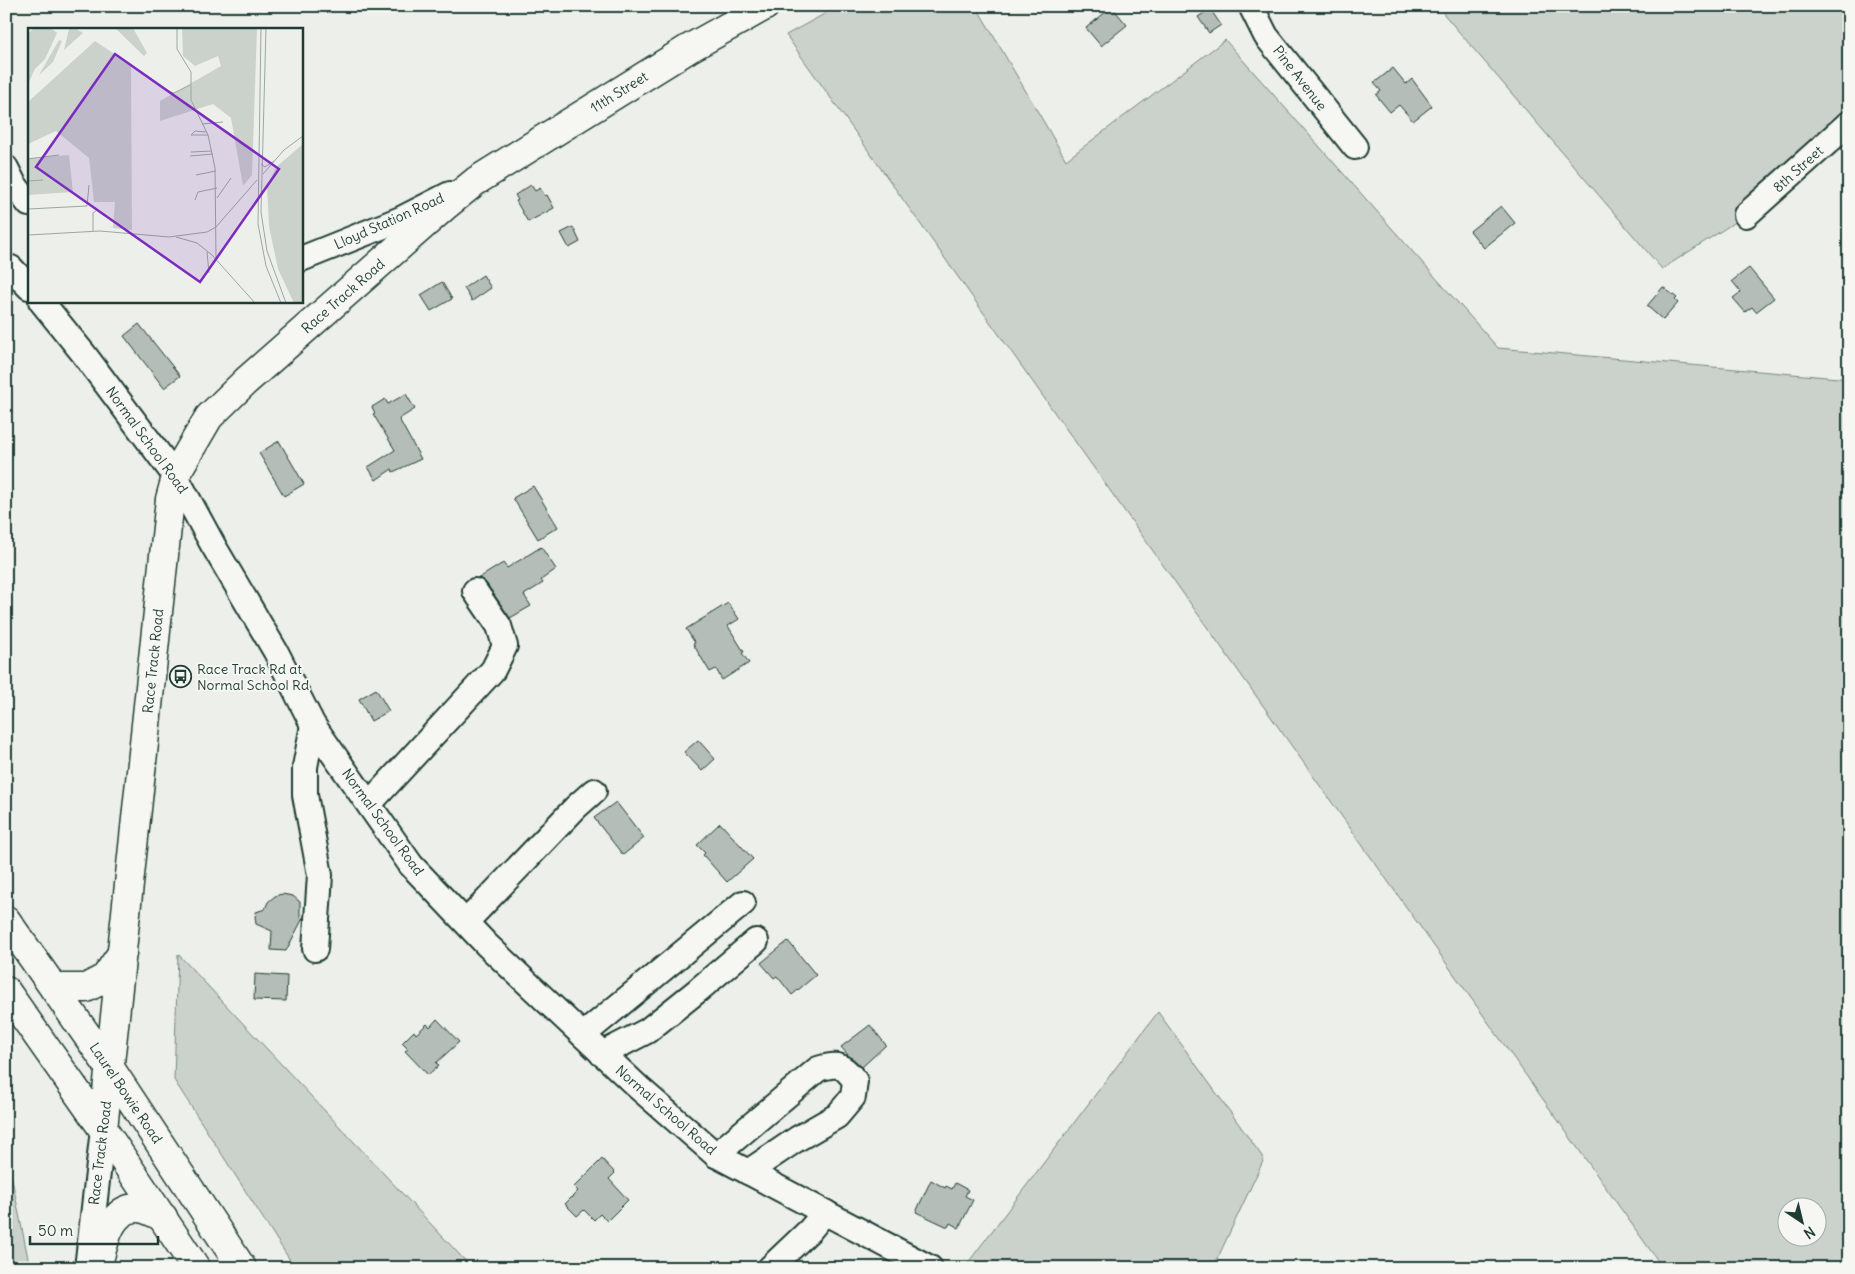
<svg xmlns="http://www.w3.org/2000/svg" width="1855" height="1274" viewBox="0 0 1855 1274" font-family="Delius,sans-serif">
  <rect width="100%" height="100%" fill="#edefea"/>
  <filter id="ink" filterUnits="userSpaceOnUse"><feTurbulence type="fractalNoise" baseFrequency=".02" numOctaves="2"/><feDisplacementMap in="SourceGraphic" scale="10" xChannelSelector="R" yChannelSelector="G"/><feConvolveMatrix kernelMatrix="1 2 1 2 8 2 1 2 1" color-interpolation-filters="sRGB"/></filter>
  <g filter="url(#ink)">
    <!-- green -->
    <g fill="#cbd2cc" stroke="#758880" fill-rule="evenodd">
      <path d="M839 6H976L1066 160 1225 40 1498 348 1849 379V1268H1663L786 35ZM1788 1206H1818V1236H1788Z"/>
      <path d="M1449 6H1849V120L1746 215 1662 269 1442 12Z"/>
      <path d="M178 954 472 1268H295L174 1080Z"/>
      <path d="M1158 1012 1264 1159 1213 1268H964Z"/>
      <path d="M6 1150 30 1268H6Z"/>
    </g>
    <!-- building -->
    <g fill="#b4bdb8" stroke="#1f3d34">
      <path d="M1112 7 1127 25 1101 46 1086 28Z"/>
      <path d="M1210 9 1221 25 1209 33 1198 17Z"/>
      <path d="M1393 68 1406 84 1412 79 1432 106 1413 121 1399 105 1390 112 1376 95 1381 91 1374 83Z"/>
      <path d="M531 185 535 191 540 188 545 196 547 195 554 208 528 222 516 201 518 200 515 195Z"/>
      <path d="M1501 206 1515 223 1484 248 1470 231Z"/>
      <path d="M573 227 580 242 569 248 561 233Z"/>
      <path d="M1749 268 1774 298 1756 312 1752 307 1745 312 1733 298 1741 292 1732 281Z"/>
      <path d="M483 275 491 288 472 301 464 288Z"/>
      <path d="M442 282 452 299 431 311 421 295Z"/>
      <path d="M1663 287 1677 298 1675 300 1678 303 1663 320 1647 306Z"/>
      <path d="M139 324 180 376 164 388 124 336Z"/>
      <path d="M406 394 415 409 399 419 421 459 393 472 392 469 376 480 368 467 395 450 373 414 375 413 372 407 385 399 388 404Z"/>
      <path d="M279 441 304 484 284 496 259 453Z"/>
      <path d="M533 486 558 527 538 539 513 498Z"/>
      <path d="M541 547 556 569 541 580 543 583 524 595 531 606 510 618 486 583 479 578 503 563 507 568Z"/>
      <path d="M728 603 739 619 728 626 744 652 742 653 749 663 722 680 716 669 710 672 693 644 695 643 686 629Z"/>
      <path d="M376 689 389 711 371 721 359 699Z"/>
      <path d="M698 740 715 759 702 771 684 752Z"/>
      <path d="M616 802 644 838 623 855 594 818Z"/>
      <path d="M720 823 753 859 727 882 703 855 705 853 697 845Z"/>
      <path d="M282 894 293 896 300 902V917L303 918 286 951 271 950 272 931 256 924 255 917 256 912 265 909 268 902 275 896Z"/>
      <path d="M788 941 816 975 792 995 777 976 774 978 761 963Z"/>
      <path d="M255 974 287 976 286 1001 254 1000Z"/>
      <path d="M437 1019 459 1042 436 1063 439 1065 428 1075 405 1051 408 1049 402 1043 414 1031 416 1034 427 1024 430 1027Z"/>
      <path d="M870 1025 886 1045 862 1067 848 1055 841 1047Z"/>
      <path d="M602 1159 615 1173 609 1179 628 1200 607 1221 600 1214 594 1220 584 1210 577 1216 565 1204 578 1191 574 1187Z"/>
      <path d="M931 1180 945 1188 946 1186 952 1189 955 1183 968 1190 965 1196 973 1200 959 1228 950 1223 948 1227 916 1212Z"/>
    </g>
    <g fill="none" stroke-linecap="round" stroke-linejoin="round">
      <defs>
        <g id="minor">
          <path d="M1251 6 1266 36 1355 147"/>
          <path d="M6 168 14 184 29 204"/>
          <path d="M1746 215 1849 123"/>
          <path d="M301 259 401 219 450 194"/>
          <path d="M11 268 29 287"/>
          <path d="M41 301 83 353 176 477 213 545 276 652 313 725 411 865 487 945 639 1088 716 1155 930 1268"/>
          <path d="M313 725 305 767V795L320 875 315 949"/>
          <path d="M369 804 493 670 505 646 499 626 475 591"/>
          <path d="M466 922 576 807 594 791"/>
          <path d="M583 1035 743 903"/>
          <path d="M602 1054 647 1031 697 991 756 941"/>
          <path d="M716 1155 818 1069C837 1063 843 1064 855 1081L853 1097 837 1116 797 1139 748 1172"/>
          <path d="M87 1268 103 1129"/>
          <path d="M770 1268 810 1230 825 1212"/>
        </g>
        <g id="major">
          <path d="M6 920 110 1068 242 1268"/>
          <path d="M54 988H86L105 978 122 953"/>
          <path d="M6 991 103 1129 196 1268"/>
          <path d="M103 1129 170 499 178 470 209 417 246 381 444 207 476 181 688 49 765 6"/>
          <path d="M97 1268C103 1247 109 1207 138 1208 146 1208 155 1214 163 1217"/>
        </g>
      </defs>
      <!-- minor casing -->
      <use href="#minor" stroke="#1f3d34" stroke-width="28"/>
      <!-- major casing -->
      <use href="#major" stroke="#1f3d34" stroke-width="31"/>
      <!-- minor -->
      <use href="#minor" stroke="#f6f6f2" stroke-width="24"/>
      <!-- major -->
      <use href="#major" stroke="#f6f6f2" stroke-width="28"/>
    </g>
  </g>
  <!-- icons -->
  <defs>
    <symbol id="bus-ring" viewBox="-11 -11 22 22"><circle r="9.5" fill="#f6f6f2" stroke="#1f3d34" stroke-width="1.5"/><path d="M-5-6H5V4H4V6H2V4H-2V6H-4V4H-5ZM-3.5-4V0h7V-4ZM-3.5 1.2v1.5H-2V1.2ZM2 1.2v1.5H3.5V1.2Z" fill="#1f3d34"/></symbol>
  </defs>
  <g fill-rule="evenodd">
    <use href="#bus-ring" x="168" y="664" width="25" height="25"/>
  </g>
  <g text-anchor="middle" stroke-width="4" stroke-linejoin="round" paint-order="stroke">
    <!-- street labels -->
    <g font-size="14" fill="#1f3d34" stroke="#f6f6f2">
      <text transform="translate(1300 78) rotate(52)" y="5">Pine Avenue</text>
      <text transform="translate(619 92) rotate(-32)" y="5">11th Street</text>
      <text transform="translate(1798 169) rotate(-42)" y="5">8th Street</text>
      <text transform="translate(389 221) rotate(-24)" y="5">Lloyd Station Road</text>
      <text transform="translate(343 296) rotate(-41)" y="5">Race Track Road</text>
      <text transform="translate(147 440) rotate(54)" y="5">Normal School Road</text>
      <text transform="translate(153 661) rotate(-84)" y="5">Race Track Road</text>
      <text transform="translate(383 822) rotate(54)" y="5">Normal School Road</text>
      <text transform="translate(126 1093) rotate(56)" y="5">Laurel Bowie Road</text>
      <text transform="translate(666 1110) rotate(41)" y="5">Normal School Road</text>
      <text transform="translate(100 1153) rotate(-83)" y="5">Race Track Road</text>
    </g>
    <!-- poi labels -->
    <g font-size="14" fill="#1f3d34" stroke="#f6f6f2" text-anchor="start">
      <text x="197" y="674">Race Track Rd at<tspan x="197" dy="16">Normal School Rd</tspan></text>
    </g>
  </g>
  <!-- overview -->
  <g transform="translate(28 28)">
    <rect width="275" height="275" fill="#edefea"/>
    <path d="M6 0H23L29 5 17 31 7 41 0 56V6ZM87 0H105L119 25 116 28ZM154 0H229L224 147 215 158 203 90 185 76 132 93V73L193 38 190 28 167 38 155 28ZM41 1 47 0 55 5 36 22ZM31 12 34 13 25 34 11 47ZM67 13 103 37 104 202 85 200 87 174H66L61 130 28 103 0 116V74ZM275 116V275H266L250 241 241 198 239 159 248 139ZM0 125 1 130 41 127 45 164 0 167Z" fill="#cbd2cc"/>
    <path fill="none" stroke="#9ba8a1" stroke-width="1" d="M149 0V21L163 44V72L180 107 187 140 188 230M233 0 230 196 238 238 253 275M238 0 233 184 239 223 258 275M139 63 146 65 162 57M174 96 195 94M178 104 167 103 163 107H180M163 124 184 123M162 128 185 126M0 131 31 127M233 136 237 139 246 133M235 146 256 122 275 108M168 147 188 143M0 153 15 152M189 170 203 150M167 172 170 164 189 160M0 181 59 178 61 157M65 203V185L69 182M0 207 72 203 141 209 179 204 188 199 229 152M148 209 169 215 184 227 227 275M179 224 181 245"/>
    <path fill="#7b2cbf" fill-opacity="0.15" stroke="#7b2cbf" stroke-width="2.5" d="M87 26 251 141 172 254 8 139Z"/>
    <rect width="275" height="275" fill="none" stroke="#1f3d34" stroke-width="2.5"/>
  </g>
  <!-- margin -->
  <rect width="1855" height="1274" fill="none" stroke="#f6f6f2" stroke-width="25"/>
  <rect x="12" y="12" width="1830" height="1249" fill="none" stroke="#1f3d34" stroke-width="2" filter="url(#ink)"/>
  <!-- north arrow -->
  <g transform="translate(1802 1222) rotate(145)"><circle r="24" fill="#f6f6f2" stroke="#a0aca6"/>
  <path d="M0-4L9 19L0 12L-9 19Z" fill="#1f3d34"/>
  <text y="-8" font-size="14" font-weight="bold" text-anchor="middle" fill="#1f3d34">N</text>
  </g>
  <!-- scale -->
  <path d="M30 1236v8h128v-8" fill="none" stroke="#1f3d34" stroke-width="2.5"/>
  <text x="38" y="1236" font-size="15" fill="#1f3d34" stroke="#f6f6f2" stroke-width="4" paint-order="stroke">50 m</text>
</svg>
